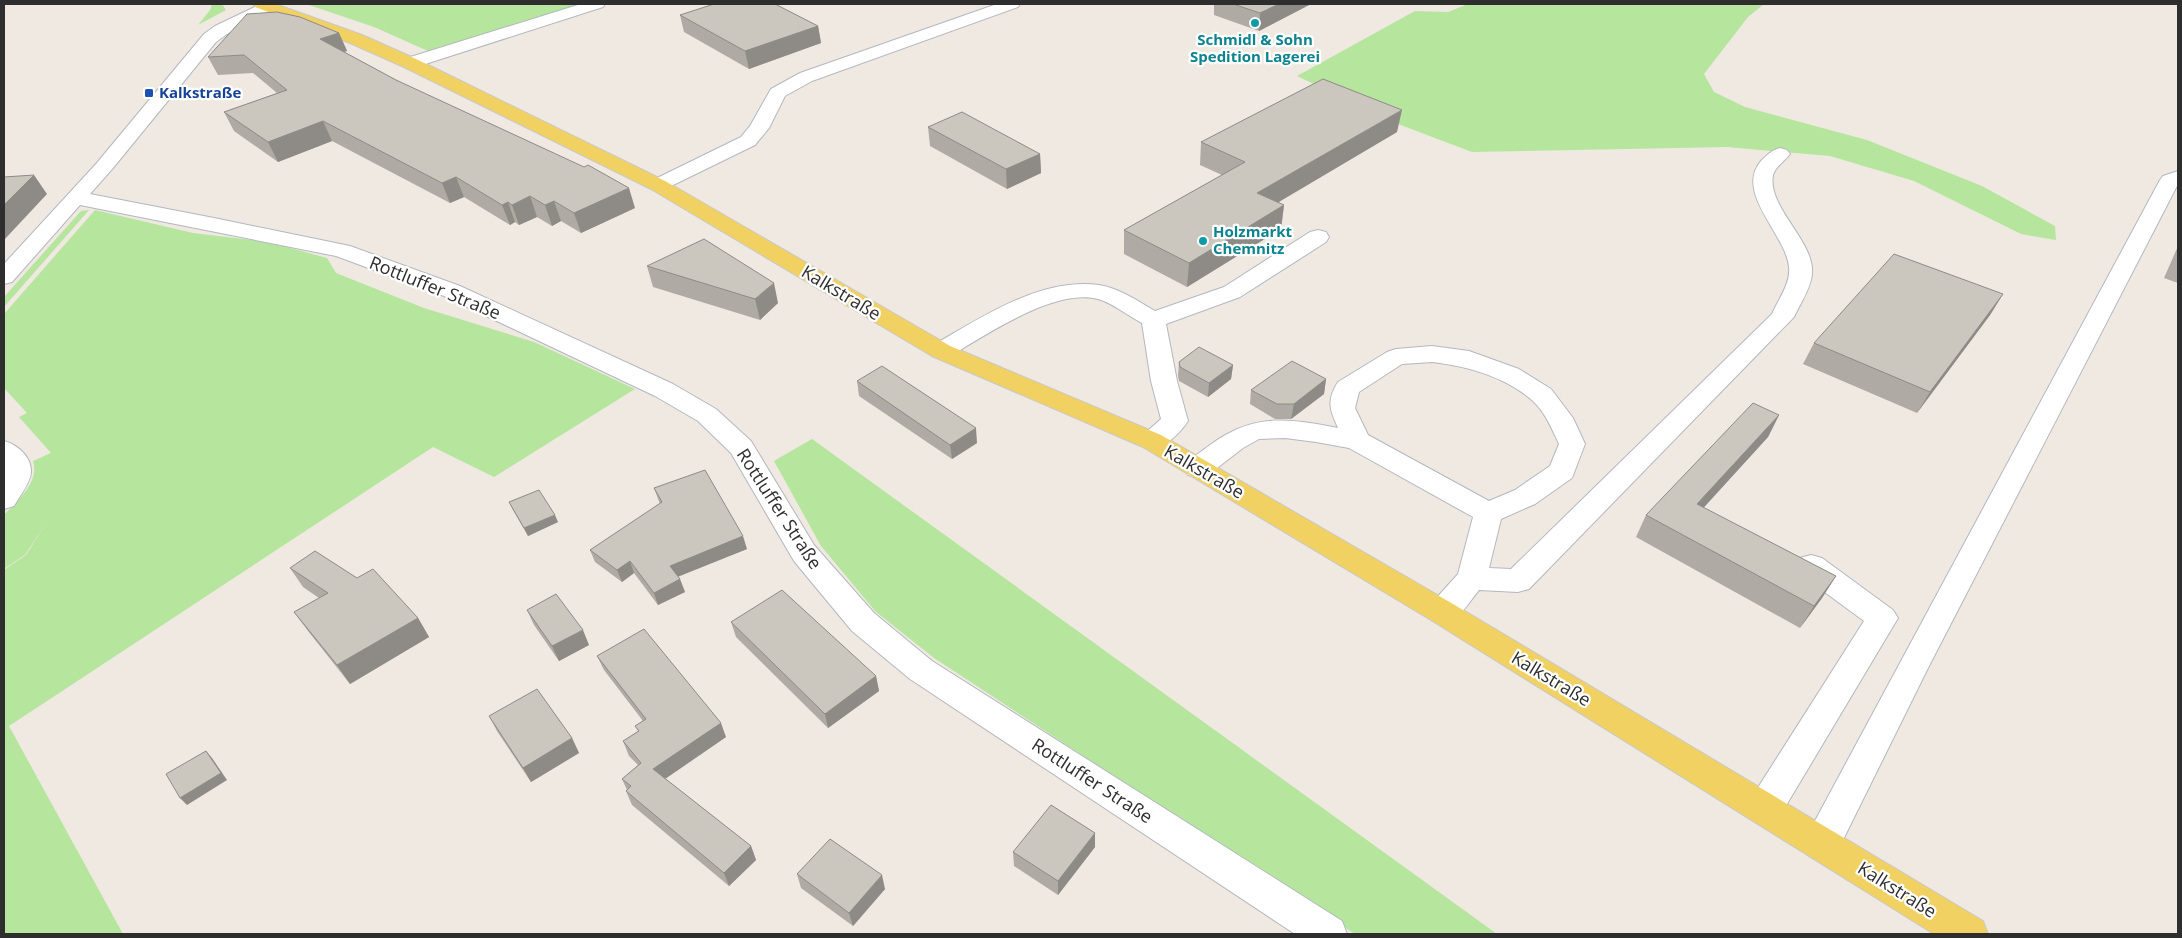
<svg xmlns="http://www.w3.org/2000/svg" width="2182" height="938" viewBox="0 0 2182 938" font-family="'Open Sans',sans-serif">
  <rect width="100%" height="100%" fill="#efe9e1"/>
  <!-- green -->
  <g fill="#b6e59e">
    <path d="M212 4H222L226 10 198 25 210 10Z"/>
    <path d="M306 4H585L428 51 374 27Z"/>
    <path d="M1468 4H1764L1748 17 1704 74 1714 92 1745 107 1867 140 1982 186 2055 226 2056 240 2021 234 1914 181 1830 156 1727 147 1472 152 1398 124 1297 76 1415 11 1448 12Z"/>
    <path d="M89 210 4 307V297L81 211Z"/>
    <path d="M95 210 193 233 268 242 327 258 336 273 424 308 534 342 635 389 494 477 433 447 9 726 123 934H4V570L26 555 47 522 25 555 4 569V515C17 501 40 482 33 461L51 453 19 417 27 413 4 388V314Z"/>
    <path d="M812 439 1497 934H1355L934 658 876 612 821 546 774 461Z"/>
  </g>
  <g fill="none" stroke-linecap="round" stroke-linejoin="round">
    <defs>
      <g id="minor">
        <path d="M261 4H273L275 7 273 10 227 34 216 42 113 168 90 194 214 218 350 246 460 286 673 384 716 409 751 441 814 545 874 613 932 661 1342 921 1347 934H1295L910 679 852 631 794 561 731 453 698 421 655 396 444 296 336 256 80 205 12 282 4 284V264L96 164 204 34 215 26Z"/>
        <path d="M581 4H605L603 7 416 67 410 68 404 67 401 63 404 59Z"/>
        <path d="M997 4H1020L1018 7 812 81 785 96 769 128 755 145 665 189 658 191 651 189 648 185 651 181 741 137 750 126 771 89 800 73Z"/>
        <path d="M1780 148 1787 150 1790 154C1785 161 1775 167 1773 175 1767 208 1815 241 1812 274 1811 288 1800 304 1794 317L1529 589 1518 592 1479 590C1465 607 1456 628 1431 620L1427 612 1431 604 1458 574 1473 517 1349 448 1316 442 1285 438 1259 439 1243 448 1208 475 1198 477 1188 475 1184 468C1190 458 1201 452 1210 445 1253 413 1288 418 1338 428 1330 410 1326 401 1338 382L1387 352 1396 349 1432 346 1469 351 1519 369 1551 389 1573 418 1585 444 1572 478 1535 504 1501 519 1489 568 1511 569 1772 314C1778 300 1791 283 1789 267 1786 234 1734 193 1761 161 1767 155 1772 150 1780 148ZM1432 362C1467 366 1506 377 1533 401 1545 412 1552 429 1559 444L1550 466 1515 490 1489 501 1368 435 1355 408 1359 392 1402 364Z"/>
        <path d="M2178 171V184L1928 668 1835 856 1822 861 1809 856 1804 844 1809 832 2160 180 2163 176Z"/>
        <path d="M1318 230 1326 232 1329 237 1326 242 1240 297 1166 324 1177 381 1188 421C1178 436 1161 452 1143 447L1139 441 1143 435 1161 419 1151 381 1142 323C1128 316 1113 303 1098 299 1054 288 986 335 950 356L941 359 932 356 929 351 932 346C980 318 1041 277 1099 285 1119 288 1138 301 1155 311L1224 287 1310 232Z"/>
        <path d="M4 441C18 445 32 457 31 473 30 483 19 497 14 506L4 509Z"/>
        <path d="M1811 555 1822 558 1893 610 1898 618 1778 819 1765 824 1752 819 1747 808 1752 797 1864 621 1800 574 1796 566 1800 558Z"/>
      </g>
      <path id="major" d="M253 4H275L362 35 416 59 665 181 950 346 1161 435 1453 604 1983 921 1988 934H1934L1431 620 1143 447 932 356 651 189 404 67 350 43 255 7Z"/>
    </defs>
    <!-- minor casing -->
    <use href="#minor" stroke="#b4b7c1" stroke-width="2"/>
    <!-- major casing -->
    <use href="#major" stroke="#c9c9c9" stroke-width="2"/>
    <!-- minor -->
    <use href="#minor" fill="#fff" fill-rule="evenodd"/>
    <!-- major -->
    <use href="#major" fill="#f2d163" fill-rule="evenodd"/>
  </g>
  <!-- wall -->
  <g fill="#afaba4">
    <path d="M1214 4H1311L1259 31 1214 15Z"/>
    <path d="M680 15 818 26 821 43 749 69 684 32Z"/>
    <path d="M339 33 347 51 344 52 635 208 581 233 561 221 552 226 537 217 519 225 515 222 510 225 464 197 450 203 332 141 278 162 234 131 224 112 277 93 253 73 218 75 208 57Z"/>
    <path d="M928 127 1040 154 1041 173 1007 189 930 146Z"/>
    <path d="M1397 132 1278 202 1284 205 1281 229 1187 287 1124 254V230L1222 175 1200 165 1201 142Z"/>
    <path d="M2178 246V283L2164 278Z"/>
    <path d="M647 266 778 303 760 320 653 287Z"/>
    <path d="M2003 294 1990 315 1917 413 1803 364 1814 343Z"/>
    <path d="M1179 362 1233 365 1231 379 1208 397 1179 381 1178 376Z"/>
    <path d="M1326 379 1324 394 1291 419H1275L1250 404 1251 390Z"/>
    <path d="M857 381 977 443 952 459 859 396Z"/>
    <path d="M1779 415 1768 437 1703 508 1836 576 1822 598 1800 628 1636 537 1646 515Z"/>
    <path d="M654 488 747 549 678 576 685 592 658 605 634 573 622 582 595 562 590 550 660 504Z"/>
    <path d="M509 502 558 522 528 536 513 510Z"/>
    <path d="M290 568 418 618 429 637 350 684 308 631 294 612 319 598 303 587Z"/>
    <path d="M527 610 589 645 559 661 534 625Z"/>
    <path d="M731 622 876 676 879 691 828 728 736 637Z"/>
    <path d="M597 656 726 737 665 779 751 846 756 860 729 886 632 805 626 791 627 790 622 779 638 765 629 756 623 741 638 731 635 726 643 721 604 670Z"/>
    <path d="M489 716 572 738 579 753 531 782 497 731Z"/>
    <path d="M1095 833V847L1058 895 1014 866 1013 852Z"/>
    <path d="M797 874 885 889 853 926 801 888Z"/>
  </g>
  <!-- shaded-wall -->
  <g fill="#8e8b86">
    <path d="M1279 4H1311L1259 31 1260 13Z"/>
    <path d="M818 26 821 43 749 69 745 51Z"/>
    <path d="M339 33 347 51 328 57 320 39Z"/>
    <path d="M1402 110 1397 132 1255 216 1257 193Z"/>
    <path d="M323 121 332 141 278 162 268 142Z"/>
    <path d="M1040 154 1041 173 1007 189 1006 169Z"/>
    <path d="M34 175 47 194 4 240V205Z"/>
    <path d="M456 177 464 197 450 203 442 183Z"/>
    <path d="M629 188 635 208 581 233 574 213Z"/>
    <path d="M530 196 537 217 519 225 512 205Z"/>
    <path d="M554 201 561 221 552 226 545 205Z"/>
    <path d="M508 202 515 222 510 225 502 205Z"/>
    <path d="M1284 205 1281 229 1187 287 1189 263Z"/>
    <path d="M774 283 778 303 760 320 755 299Z"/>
    <path d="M2003 294 1990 315 1917 413 1930 392Z"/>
    <path d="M1233 365 1231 379 1208 397 1209 383Z"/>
    <path d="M1326 379 1324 394 1291 419 1294 404Z"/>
    <path d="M1779 415 1768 437 1687 526 1697 504Z"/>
    <path d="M976 428 977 443 952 459 950 445Z"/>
    <path d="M555 515 558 522 528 536 524 528Z"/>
    <path d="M743 536 747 549 675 578 670 566Z"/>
    <path d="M630 561 634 573 622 582 617 570Z"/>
    <path d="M1836 576 1822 598 1800 628 1814 606Z"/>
    <path d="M680 579 685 592 658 605 654 593Z"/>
    <path d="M418 618 429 637 350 684 337 665Z"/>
    <path d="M583 630 589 645 559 661 552 646Z"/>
    <path d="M876 676 879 691 828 728 825 714Z"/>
    <path d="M721 723 726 737 659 783 653 769Z"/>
    <path d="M572 738 579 753 531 782 523 768Z"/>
    <path d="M206 751 212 758 227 780 187 805 180 798Z"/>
    <path d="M1095 833V847L1058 895V881Z"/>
    <path d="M751 846 756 860 729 886 724 873Z"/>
    <path d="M882 875 885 889 853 926 849 913Z"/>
  </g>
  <!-- building -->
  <g fill="#cbc7bf" stroke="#8e8b86">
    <path d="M714 4H775L818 26 745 51 680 15Z"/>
    <path d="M1233 4H1279L1260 13Z"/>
    <path d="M277 12 300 17 339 33 320 39 396 80 584 167 588 165 629 188 574 213 554 201 545 205 530 196 512 205 508 202 502 205 456 177 442 183 323 121 268 142 224 112 287 90 244 55 208 57 247 14Z"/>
    <path d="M1323 79 1402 110 1257 193 1284 205 1189 263 1124 230 1245 162 1201 142Z"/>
    <path d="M962 112 1040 154 1006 169 928 127Z"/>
    <path d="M34 175 4 205V177Z"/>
    <path d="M704 239 774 283 755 299 647 266Z"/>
    <path d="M1894 254 2003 294 1930 392 1814 343Z"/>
    <path d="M1199 347 1233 365 1209 383 1180 367 1179 362Z"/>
    <path d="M1292 361 1326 379 1294 404H1277L1251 390Z"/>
    <path d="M882 366 976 428 950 445 857 381Z"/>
    <path d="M1753 403 1779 415 1697 504 1836 576 1814 606 1646 515Z"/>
    <path d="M705 470 743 536 670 566 680 579 654 593 630 561 617 570 590 550 662 502 654 488Z"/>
    <path d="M539 490 555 515 524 528 509 502Z"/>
    <path d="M315 551 357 578 373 569 418 618 337 665 294 612 328 593 290 568Z"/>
    <path d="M782 590 876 676 825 714 731 622Z"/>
    <path d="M556 594 583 630 552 646 527 610Z"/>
    <path d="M644 629 721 723 653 769 751 846 724 873 626 791 631 786 622 779 641 763 623 741 639 731 635 726 646 719 597 656Z"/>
    <path d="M537 689 572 738 523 768 489 716Z"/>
    <path d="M206 751 221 773 180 798 166 774Z"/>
    <path d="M1051 805 1095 833 1058 881 1013 852Z"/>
    <path d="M830 839 882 875 849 913 797 874Z"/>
  </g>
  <!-- markers -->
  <g fill="#0f9aa8" stroke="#fff" stroke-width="2">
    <circle cx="1255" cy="23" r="5"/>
    <circle cx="1203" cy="241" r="5"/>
  </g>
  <rect fill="#1a4fb4" stroke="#fff" stroke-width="2" x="144" y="88" width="10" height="10" rx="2.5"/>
  <g text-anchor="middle" stroke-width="4.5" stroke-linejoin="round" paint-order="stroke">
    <!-- far-culture labels -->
    <g font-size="15" font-weight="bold" fill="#0d838f" stroke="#fff">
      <text x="1255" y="45">Schmidl &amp; Sohn<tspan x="1255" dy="17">Spedition Lagerei</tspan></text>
      <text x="1213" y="237" text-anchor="start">Holzmarkt<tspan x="1213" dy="17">Chemnitz</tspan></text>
    </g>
    <!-- far-transit labels -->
    <g font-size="15" font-weight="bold" fill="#164399" stroke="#fff" text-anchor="start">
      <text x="159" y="98">Kalkstraße</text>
    </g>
    <!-- street labels -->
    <g font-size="18" fill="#2e2e2e" stroke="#fff">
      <text transform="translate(435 288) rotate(22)" y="6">Rottluffer Straße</text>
      <text transform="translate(841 293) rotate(31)" y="6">Kalkstraße</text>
      <text transform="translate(1204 472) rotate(30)" y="6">Kalkstraße</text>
      <text transform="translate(779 509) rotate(57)" y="6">Rottluffer Straße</text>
      <text transform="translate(1551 679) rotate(31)" y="6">Kalkstraße</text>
      <text transform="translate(1092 781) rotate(33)" y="6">Rottluffer Straße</text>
      <text transform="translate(1897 890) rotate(32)" y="6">Kalkstraße</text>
    </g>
  </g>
  <!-- border -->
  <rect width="2182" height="938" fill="none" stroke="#2e2e2e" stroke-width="10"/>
</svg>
